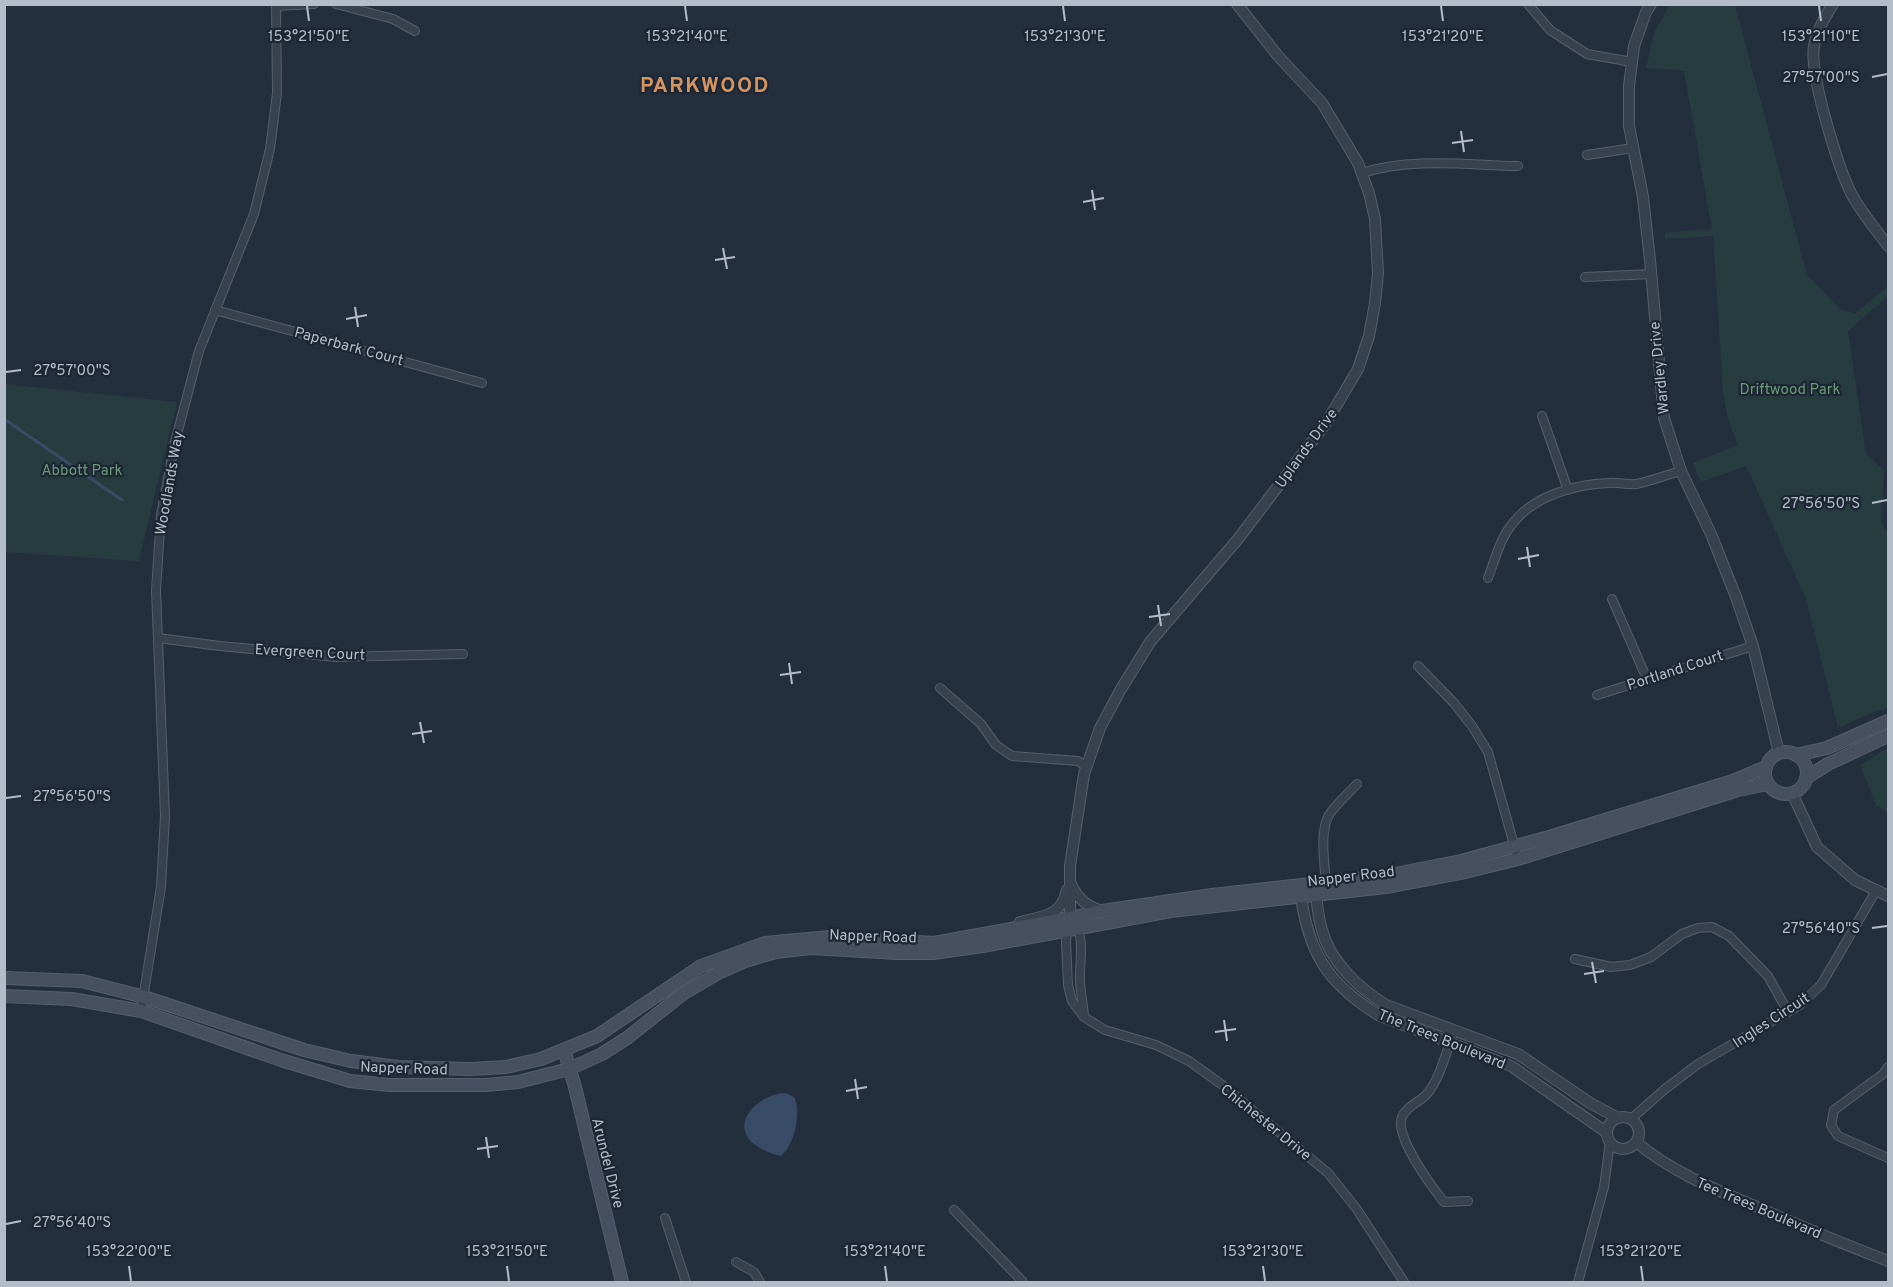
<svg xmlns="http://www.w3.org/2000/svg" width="1893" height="1287" viewBox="0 0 1893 1287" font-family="Overpass,sans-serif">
  <rect width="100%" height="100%" fill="#242f3e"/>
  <!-- green -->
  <g fill="#263c3f">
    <path d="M1669 5H1735L1807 275 1841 310 1856 313 1888 286V296L1848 331 1866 454 1884 470 1881 521 1888 533V708L1869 714 1838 728 1806 599 1746 466 1701 482 1693 463 1738 445 1728 420 1723 392 1713 236 1665 239V233L1712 229 1684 71 1646 68 1654 33Z"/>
    <path d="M4 384 177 402 139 561 5 552Z"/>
    <path d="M1888 748V813L1876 805 1860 765Z"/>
  </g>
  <!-- water -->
  <path fill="#394c67" d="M786 1093 794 1097C802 1111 794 1147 781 1156 770 1153 751 1147 746 1134 737 1112 767 1093 786 1093Z"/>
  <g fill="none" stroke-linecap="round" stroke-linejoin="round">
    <!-- stream -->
    <path stroke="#394c67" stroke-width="3" d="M4 419 122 500"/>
    <defs>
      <g id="minor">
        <path d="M336 4 393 19 415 31"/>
        <path d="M1528 4 1550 30 1587 54 1632 62"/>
        <path d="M276 6 314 4"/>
        <path d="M1587 155 1633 148"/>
        <path d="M1362 173C1411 157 1467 165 1518 166"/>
        <path d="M1585 277 1652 274"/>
        <path d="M215 310 482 383"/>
        <path d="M1542 416 1568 490"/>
        <path d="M1488 578C1495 560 1500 538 1513 523 1534 496 1575 484 1609 483 1618 482 1627 485 1636 484 1651 481 1666 475 1681 471"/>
        <path d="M1612 599 1647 679"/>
        <path d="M158 638 220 646 337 657 463 654"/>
        <path d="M1418 666 1454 703 1472 726 1488 752 1518 859"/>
        <path d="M940 688 981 724 996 745 1012 756 1078 761 1087 767"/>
        <path d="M1597 695 1753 646"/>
        <path d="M1326 885C1325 866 1319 832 1329 815 1336 804 1348 794 1357 784"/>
        <path d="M1076 925C1085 940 1079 966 1080 982 1081 994 1083 1005 1084 1016"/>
        <path d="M1067 927 1066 942 1068 985 1072 1001 1084 1017 1105 1030 1156 1045 1189 1061 1221 1084 1328 1173 1356 1208 1404 1282"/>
        <path d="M1575 959 1611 967 1630 965 1651 957 1682 934 1698 928 1712 927 1729 936 1768 976 1788 1012"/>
        <path d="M141 1011 161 887 165 816 156 590 161 515 175 442 199 351 254 214 270 149 277 93 276 4"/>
        <path d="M1454 1031C1446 1051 1441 1078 1426 1095 1419 1102 1406 1107 1402 1117 1394 1136 1432 1187 1444 1202L1468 1201"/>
        <path d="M1888 1067 1883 1074 1834 1110 1831 1125 1838 1136 1888 1158"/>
        <path d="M1631 1119 1665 1089 1698 1064 1800 1005 1821 985 1877 889"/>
        <path d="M954 1210 1023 1282"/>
        <path d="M665 1218 686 1282"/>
        <path d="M736 1262 754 1272 760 1282"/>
        <path d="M1578 1282 1604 1187 1610 1142"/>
      </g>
      <g id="tertiary">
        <path d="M1651 4 1646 12 1634 46 1629 86V126L1643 197 1650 260 1664 418 1681 471 1711 534 1736 597 1753 646 1779 753"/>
        <path d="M1833 4C1825 17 1817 30 1814 46 1809 74 1839 171 1853 197 1863 214 1876 230 1888 246"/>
        <path d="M1792 793 1817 847 1855 880 1888 896"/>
        <path d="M1071 884C1078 899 1086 906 1102 911"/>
        <path d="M1315 888C1317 902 1318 917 1322 930 1330 962 1360 989 1386 1005L1518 1054 1590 1103 1618 1118"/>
        <path d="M1300 889C1307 951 1327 984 1380 1016L1511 1066 1606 1132"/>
        <path d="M1070 918V866L1084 774 1100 728 1121 689 1150 642 1238 539 1326 423 1358 369 1369 336 1375 303 1378 273 1375 219 1369 193 1358 163 1322 103 1278 56 1237 4"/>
        <path d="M1020 922C1043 916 1061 917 1067 890"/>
        <circle cx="1623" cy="1133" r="16"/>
        <path d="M1636 1142C1672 1172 1714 1189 1757 1207 1800 1226 1844 1244 1888 1261"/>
      </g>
      <g id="secondary">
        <circle cx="1786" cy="773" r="21"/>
        <path d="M1796 755 1827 748 1888 721"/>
        <path d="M1806 778 1828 764 1888 736"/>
        <path d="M4 978 82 981 144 997 304 1050 351 1061 398 1067 470 1069 506 1067 541 1059 597 1036 701 966 765 943 830 937 934 943 1070 918 1102 911 1212 895 1390 875 1461 861 1549 837 1733 781 1766 767"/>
        <path d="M4 996 72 999 141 1011 281 1060 350 1081 390 1085H486L518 1082 569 1069 602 1054 627 1038 684 993 720 972 745 961 776 952 810 948 897 953H933L983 946 1171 911 1386 887 1465 872 1518 859 1738 790 1768 784"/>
        <path d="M564 1050 575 1087 622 1282"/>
      </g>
    </defs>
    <!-- minor casing -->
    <use href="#minor" stroke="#565f6c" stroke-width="10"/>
    <!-- tertiary casing -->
    <use href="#tertiary" stroke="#565f6c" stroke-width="12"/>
    <!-- secondary casing -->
    <use href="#secondary" stroke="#565f6c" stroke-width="14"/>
    <!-- minor -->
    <use href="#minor" stroke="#38414e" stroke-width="8"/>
    <!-- tertiary -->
    <use href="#tertiary" stroke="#38414e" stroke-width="10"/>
    <!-- secondary -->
    <use href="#secondary" stroke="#465061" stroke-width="12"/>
  </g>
  <!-- ticks -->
  <path fill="none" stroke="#b4bcc9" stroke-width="2" d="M307 6 309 21M685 6 687 21M1063 6 1065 21M1441 6 1443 21M1819 6 1821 21M1872 77 1887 74M1461 131 1464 152M1452 143 1473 140M1092 190 1095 210M1083 202 1104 198M723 248 727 269M715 260 735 257M355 307 358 327M346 319 367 315M6 372 21 370M1872 503 1887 500M1527 547 1530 567M1518 559 1539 555M1158 605 1161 626M1149 617 1170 614M789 663 792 684M780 675 801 672M420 722 424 743M412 734 432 731M6 798 21 796M1872 928 1887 926M1592 962 1596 983M1584 974 1604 971M1224 1020 1227 1041M1215 1032 1236 1029M855 1079 858 1099M846 1091 867 1087M486 1137 489 1158M477 1149 498 1146M6 1224 21 1221M129 1266 131 1281M507 1266 509 1281M885 1266 887 1281M1263 1266 1265 1281M1641 1266 1643 1281"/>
  <g text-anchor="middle" stroke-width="4.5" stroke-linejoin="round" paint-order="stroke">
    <!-- street labels -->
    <g font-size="15" fill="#b4bcc9" stroke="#1d2633">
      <text transform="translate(349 346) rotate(15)" y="5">Paperbark Court</text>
      <text transform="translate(1659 368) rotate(-96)" y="5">Wardley Drive</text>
      <text transform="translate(1306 448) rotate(-54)" y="5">Uplands Drive</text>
      <text transform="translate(169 483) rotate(-80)" y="5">Woodlands Way</text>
      <text transform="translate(310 652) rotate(3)" y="5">Evergreen Court</text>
      <text transform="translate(1675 670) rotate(-18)" y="5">Portland Court</text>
      <text transform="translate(1351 876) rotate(-7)" y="5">Napper Road</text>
      <text transform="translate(873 936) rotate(2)" y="5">Napper Road</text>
      <text transform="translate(1771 1020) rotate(-33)" y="5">Ingles Circuit</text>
      <text transform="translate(1442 1039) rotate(22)" y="5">The Trees Boulevard</text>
      <text transform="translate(404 1068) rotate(2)" y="5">Napper Road</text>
      <text transform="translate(1266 1122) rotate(39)" y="5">Chichester Drive</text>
      <text transform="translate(608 1163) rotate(76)" y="5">Arundel Drive</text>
      <text transform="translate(1759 1208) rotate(23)" y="5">Tee Trees Boulevard</text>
    </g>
    <!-- park labels -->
    <g font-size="15" fill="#6b9a76" stroke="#1d2633">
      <text x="1790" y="394">Driftwood Park</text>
      <text x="82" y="475">Abbott Park</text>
    </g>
    <!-- district labels -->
    <g font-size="21" font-weight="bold" letter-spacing="1.5" fill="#d59563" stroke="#1d2633">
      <text x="705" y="92">PARKWOOD</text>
    </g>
  </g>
  <g font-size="15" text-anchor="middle" fill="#b4bcc9" stroke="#1d2633" stroke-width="4.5" stroke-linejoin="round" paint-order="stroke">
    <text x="309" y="41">153°21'50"E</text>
    <text x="687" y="41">153°21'40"E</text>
    <text x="1065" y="41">153°21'30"E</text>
    <text x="1443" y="41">153°21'20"E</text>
    <text x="1821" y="41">153°21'10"E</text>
    <text x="1821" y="82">27°57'00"S</text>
    <text x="72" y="375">27°57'00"S</text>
    <text x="1821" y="508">27°56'50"S</text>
    <text x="72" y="801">27°56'50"S</text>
    <text x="1821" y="933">27°56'40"S</text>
    <text x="72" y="1227">27°56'40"S</text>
    <text x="129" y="1256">153°22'00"E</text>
    <text x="507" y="1256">153°21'50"E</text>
    <text x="885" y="1256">153°21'40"E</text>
    <text x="1263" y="1256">153°21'30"E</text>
    <text x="1641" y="1256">153°21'20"E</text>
  </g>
  <!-- border -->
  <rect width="1893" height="1287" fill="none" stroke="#b4bcc9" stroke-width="12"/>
</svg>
